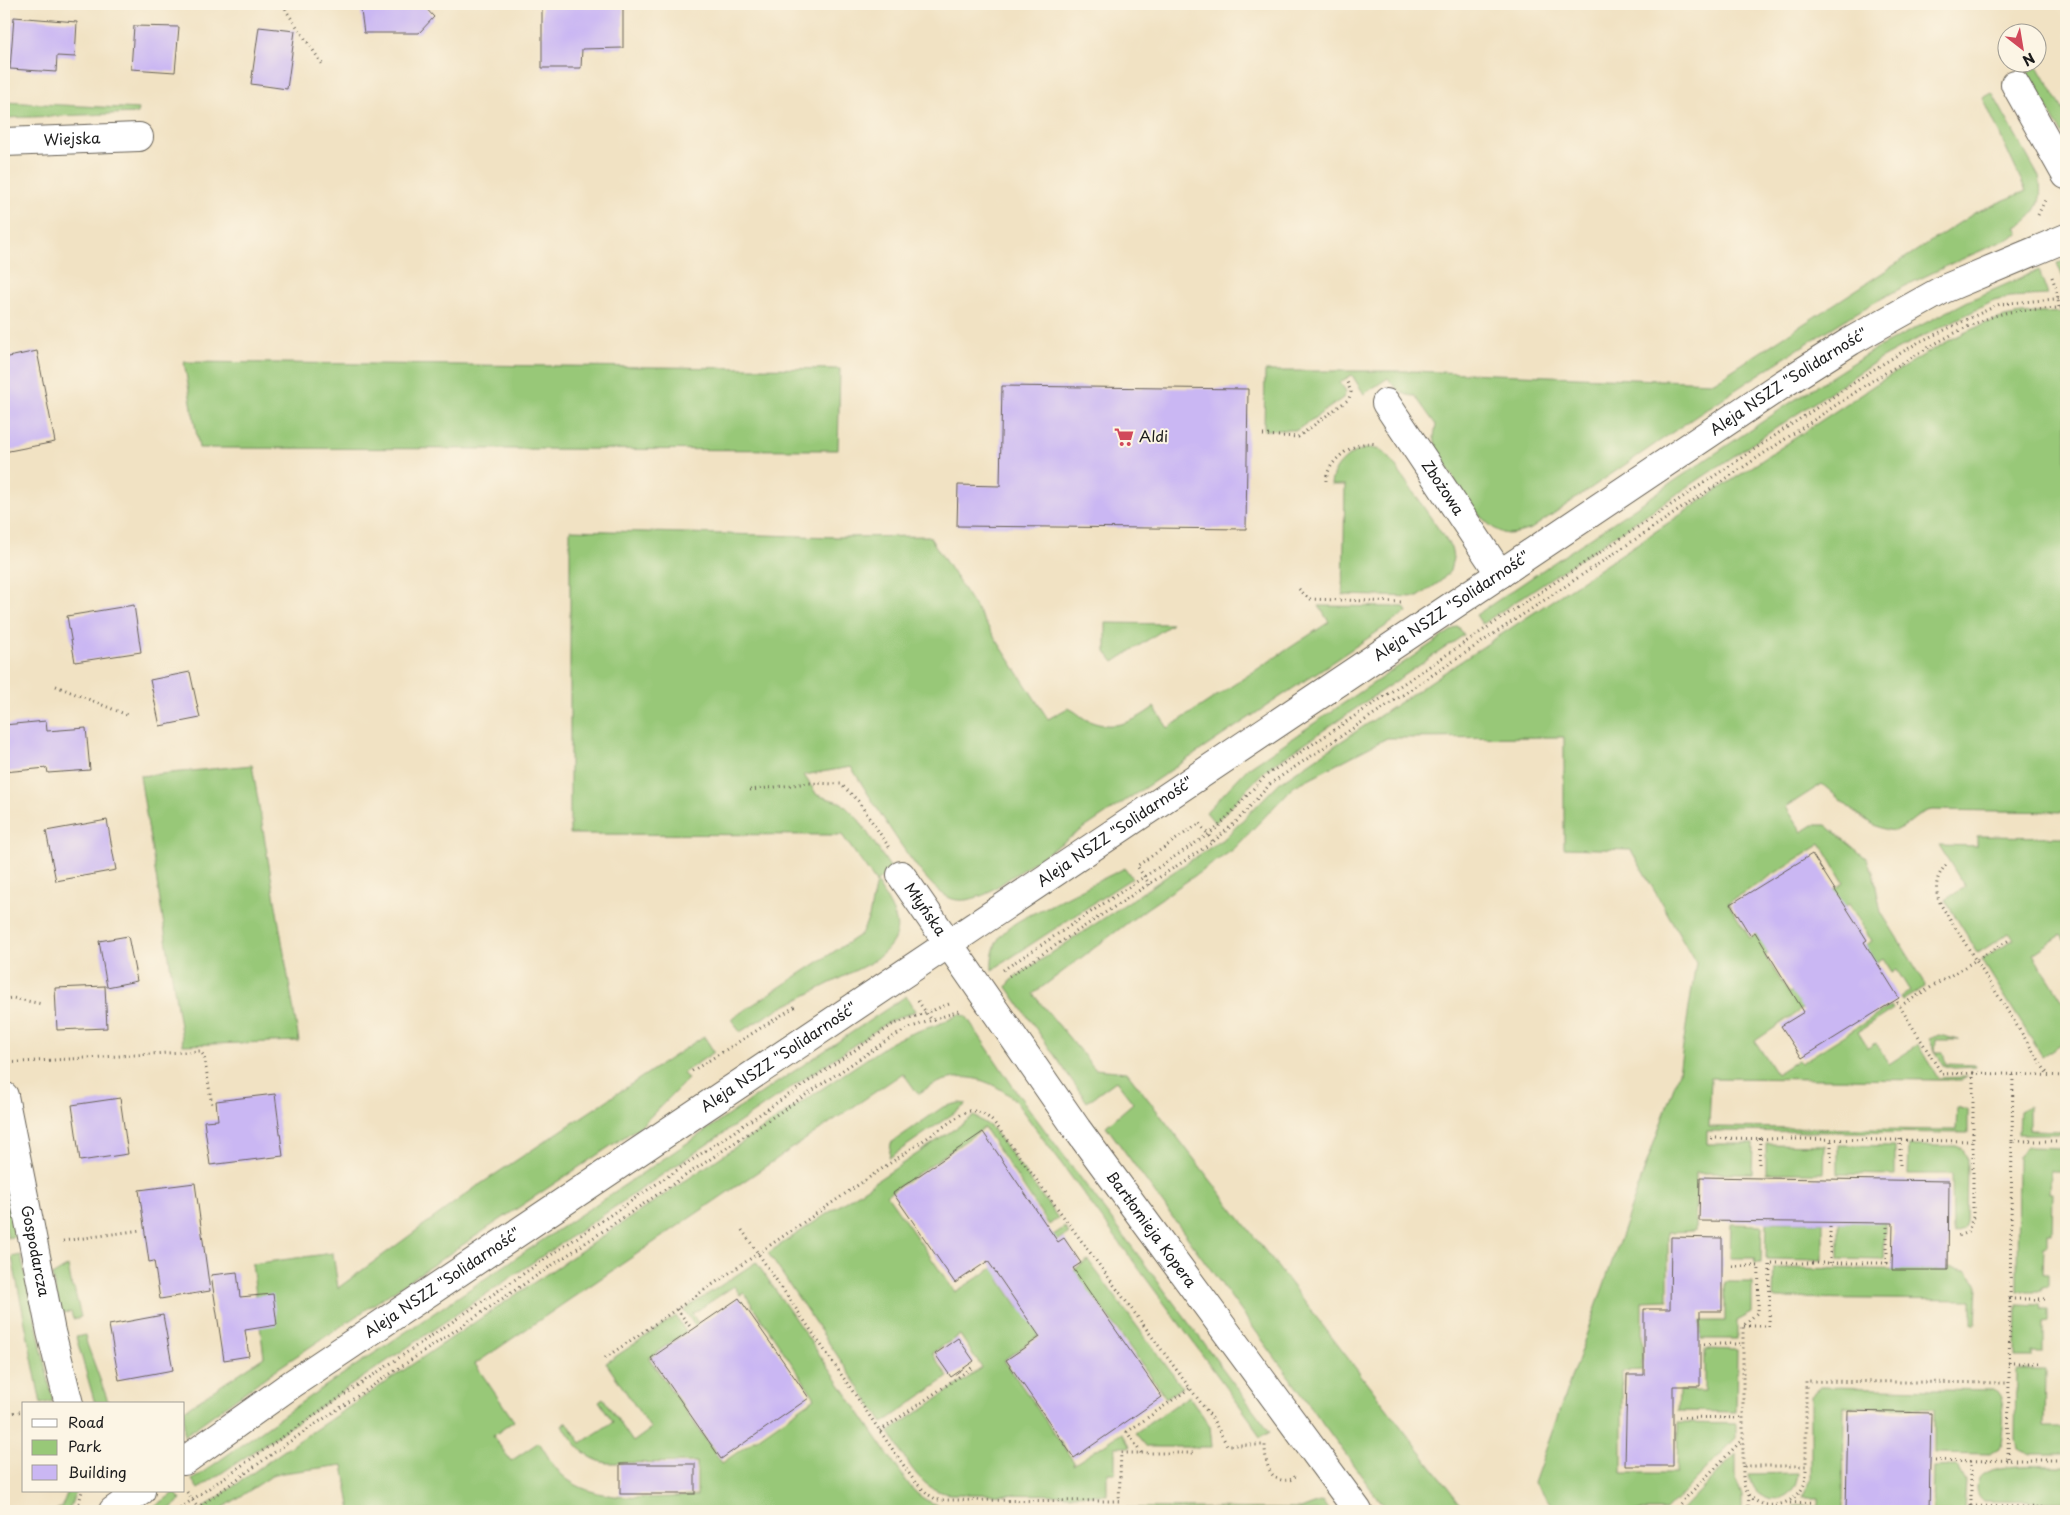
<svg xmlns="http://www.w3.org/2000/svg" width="2070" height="1515" viewBox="0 0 2070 1515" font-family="'Playpen Sans',sans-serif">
  <rect width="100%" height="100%" fill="#fcf5e5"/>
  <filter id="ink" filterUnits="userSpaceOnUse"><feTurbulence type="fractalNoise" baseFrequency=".02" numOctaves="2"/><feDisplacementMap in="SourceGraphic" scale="10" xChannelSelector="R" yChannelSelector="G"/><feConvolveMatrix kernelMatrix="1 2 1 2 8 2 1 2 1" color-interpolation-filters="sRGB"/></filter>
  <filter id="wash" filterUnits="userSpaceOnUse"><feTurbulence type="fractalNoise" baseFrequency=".0096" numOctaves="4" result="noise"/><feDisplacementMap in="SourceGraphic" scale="20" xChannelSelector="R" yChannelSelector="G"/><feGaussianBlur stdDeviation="1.12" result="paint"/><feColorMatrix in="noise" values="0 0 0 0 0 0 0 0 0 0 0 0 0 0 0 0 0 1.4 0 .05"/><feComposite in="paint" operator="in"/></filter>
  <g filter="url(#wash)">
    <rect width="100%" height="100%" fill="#f1e2c3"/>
    <!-- green -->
    <g fill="#98c878" stroke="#5a724a">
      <path d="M2038 66 2066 115V140L2027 73Z"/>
      <path d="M1992 93 2039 177C2044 199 2037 217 2016 227L2019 234C1964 258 1908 282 1856 313 1745 380 1639 456 1531 529 1524 531 1516 534 1508 534 1480 531 1451 472 1437 450L1434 437 1436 425 1415 396C1402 396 1395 388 1388 378L1364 394 1352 375 1340 382 1346 392 1343 398 1297 430H1264L1265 371H1410L1714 382 1976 212 2026 191 1983 98Z"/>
      <path d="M4 102 139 109 138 113 4 118Z"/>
      <path d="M2066 261V285L2057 263Z"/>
      <path d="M2039 270 2048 295 2010 297 1994 301 1913 341 1878 360 1482 624 1476 615 1793 401 1875 349 1968 301Z"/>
      <path d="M2066 312V812L1932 810C1918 812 1911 824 1899 829 1879 839 1838 797 1822 784L1786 807 1802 832 1813 825H1826L1866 858 1873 872 1881 912 1924 981 1925 987 1903 1000 1901 997 1910 991 1897 970 1892 972 1883 958 1875 963 1865 946 1872 941 1849 904 1842 908 1831 891 1844 883 1821 844 1728 903 1750 938 1761 931 1773 950 1765 956 1789 993 1797 988 1808 1005 1755 1041 1776 1074 1798 1060 1801 1063 1891 1006 1893 1009 1858 1032 1868 1048 1875 1043 1889 1064 1918 1045 1938 1078 1967 1077 1962 1080H1939L1711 1078 1709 1127 1956 1130 1957 1107 1968 1110V1133L1707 1131V1144H1753L1752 1173H1696L1695 1231 1668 1232V1300L1642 1301V1370L1622 1371V1473H1677L1678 1423 1736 1424V1438L1666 1511H1545L1556 1510 1534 1483 1679 1072 1696 963 1631 850 1564 848V737L1387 738 1293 787 1234 849 1146 909 1033 994 1095 1069 1127 1072 1466 1511H1387L1106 1126 1133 1103 1116 1081 1087 1102 1007 987 1011 980 1226 837 1279 783 1876 384C1915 361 1961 329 2005 317 2024 312 2046 313 2066 312Z"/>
      <path d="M184 362 840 369 838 450 199 448Z"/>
      <path d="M1372 448 1380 450 1389 457 1451 547 1453 558 1450 571 1441 581 1418 597 1343 595 1345 485H1331C1332 465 1353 449 1372 448Z"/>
      <path d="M570 530 838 537 929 536 1048 719 1068 708C1074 710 1079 715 1085 719 1110 732 1133 723 1154 707L1168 728 1329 622 1319 606 1404 607 1407 612 986 894C973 899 959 904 946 896 918 880 871 797 851 767L804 775 817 795 842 803 859 820 892 870 876 882C896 915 912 934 872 962L773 1012 740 1032 731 1019 861 934 869 917 876 882 842 835 570 834Z"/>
      <path d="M1106 623 1172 624 1114 662 1106 652Z"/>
      <path d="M1458 626 1464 635 1265 770 1215 823 1206 812 1248 768Z"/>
      <path d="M252 765 299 1041 183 1045 140 776Z"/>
      <path d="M1977 836 2066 837V943L2061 935 2033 954 2066 1006V1041L2042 1056 1982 960 2014 939 2009 933 1978 953 1945 900 1965 887 1939 845 1977 846Z"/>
      <path d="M1125 868 1132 878 992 970C991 958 994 943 1002 934 1014 921 1034 913 1049 906 1074 893 1100 880 1125 868Z"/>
      <path d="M906 996 915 1011 888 1022 198 1489 192 1480 309 1397Z"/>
      <path d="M959 1014 966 1016 1018 1094 1270 1432 1260 1438 1251 1421 1013 1098C981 1073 952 1070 918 1094L903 1073 475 1364 514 1421 493 1436 511 1461 539 1442C546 1453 552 1465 561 1474 592 1505 656 1497 697 1496V1462L607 1463C584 1459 575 1443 562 1425L567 1422 581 1443 613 1422 599 1401 603 1398 633 1442 651 1429 606 1363 676 1316 686 1332 649 1358 722 1463 815 1398 744 1293 740 1295 734 1286 692 1314 698 1323 695 1326 684 1310 756 1262 907 1482C916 1495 927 1502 941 1506L1301 1509 1322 1501 1329 1511H351L343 1465 275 1474 218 1511H199L279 1454 890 1043C912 1030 940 1027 959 1014Z"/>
      <path d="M1939 1035 1959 1040H1936L1935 1052H1943L1946 1064 1976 1065V1067L1953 1068 1943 1065 1929 1039Z"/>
      <path d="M704 1036 714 1052 683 1073 688 1079 642 1125 274 1371 184 1436V1410L264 1357 252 1264 333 1253 338 1288 476 1187Z"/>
      <path d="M959 1103 967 1104 889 1158 891 1143 943 1107Z"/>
      <path d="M2029 1106V1130L2066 1131V1134H2018L2019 1111Z"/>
      <path d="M974 1116 991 1127 1058 1218 1049 1225 984 1128 887 1195 955 1292 1004 1261 1008 1266 1065 1227 1069 1233 1000 1280 1019 1308 1088 1260 1182 1387 1166 1398 1094 1297 1004 1360 1074 1462 1073 1465 1122 1433 1131 1447H1115V1473H1107V1495L950 1494C919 1491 904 1455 889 1432L982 1368 960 1335 932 1353 948 1377 883 1423 768 1253Z"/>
      <path d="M1766 1144 1825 1145 1824 1173H1766Z"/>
      <path d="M1838 1145 1895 1146V1175L1838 1174Z"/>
      <path d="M1909 1146H1956L1963 1149 1967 1158 1966 1222 1963 1230 1953 1233 1952 1174H1908Z"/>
      <path d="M2027 1147 2066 1148V1171H2050L2049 1193H2053L2052 1233H2048V1246L2044 1247 2043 1274H2048V1287L2042 1288V1291H2017L2018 1156Z"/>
      <path d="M4 1160 18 1235 8 1238 4 1218Z"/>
      <path d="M1767 1222H1823V1260L1766 1259Z"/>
      <path d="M1839 1222H1885L1884 1260 1839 1259Z"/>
      <path d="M1731 1224 1762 1225 1761 1263H1755L1754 1258H1730Z"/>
      <path d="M21 1255 53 1401 41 1404 12 1257Z"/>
      <path d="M68 1266 72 1288H74L81 1317 73 1319 71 1312 61 1313 52 1276Z"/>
      <path d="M1948 1267 1966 1270 1978 1285 1976 1324H1972V1300L1773 1298 1774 1268 1948 1270Z"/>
      <path d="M1725 1282H1752V1313L1737 1321V1339H1701V1321H1725Z"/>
      <path d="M2017 1304 2041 1305 2042 1310H2048V1322L2043 1323V1352H2032V1357H2016Z"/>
      <path d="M85 1335 87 1344 109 1404H95L94 1400 76 1337Z"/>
      <path d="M1705 1349 1737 1350 1736 1412 1678 1411 1679 1391H1705Z"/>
      <path d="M2016 1370H2045L2044 1427H2066V1454H2031L2017 1448 2015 1439Z"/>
      <path d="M1821 1387 1994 1390C2008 1399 2003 1428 2001 1443L1999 1449 1990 1454 1934 1453V1409L1844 1406 1843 1511H1785L1795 1506H1818V1498H1802L1811 1480V1396Z"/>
      <path d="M1189 1396 1210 1426 1212 1447H1147L1135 1433Z"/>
      <path d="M1736 1454V1479L1742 1496V1511H1681Z"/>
      <path d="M1957 1466 1965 1481 1963 1511H1933L1934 1467Z"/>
      <path d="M2066 1466V1502L1984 1501C1979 1497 1977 1493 1977 1487 1976 1459 2047 1467 2066 1466Z"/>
      <path d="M1798 1473C1796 1490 1788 1498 1772 1500 1757 1496 1751 1489 1749 1474Z"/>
      <path d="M68 1491H77L68 1511H55L62 1506Z"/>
      <path d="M175 1492 181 1500 167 1511H149Z"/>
    </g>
    <g id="blocks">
      <!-- building -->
      <g fill="#cab7f3">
        <path d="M360 4H422L434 17 419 33H364Z"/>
        <path d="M542 4H623V48L582 49 581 68H542Z"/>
        <path d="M14 17 77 22 75 57 57 56 56 72 10 69Z"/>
        <path d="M134 26 179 27 175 72 131 69Z"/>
        <path d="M259 27 295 31 287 89 251 84Z"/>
        <path d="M37 351 55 442 4 452V358Z"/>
        <path d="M1002 386 1248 389 1246 529 957 526 958 485 1000 486Z"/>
        <path d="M134 605 141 652 75 662 67 616Z"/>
        <path d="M190 672 200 718 160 726 150 680Z"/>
        <path d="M46 721 47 731 86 728 90 770 48 773 47 768 4 772V725Z"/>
        <path d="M107 820 116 870 56 881 46 831Z"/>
        <path d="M1812 854 1867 940 1864 942 1899 998 1802 1058 1781 1026 1804 1012 1755 932 1750 935 1731 904Z"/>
        <path d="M128 936 137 981 107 987 99 941Z"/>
        <path d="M105 986 107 1028 57 1030 55 988Z"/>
        <path d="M275 1094 283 1156 210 1165 204 1121 218 1120 216 1101Z"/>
        <path d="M120 1098 128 1154 80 1161 72 1105Z"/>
        <path d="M983 1132 1058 1242 1064 1238 1081 1263 1073 1268 1162 1397 1074 1458 1006 1360 1040 1337 988 1261 955 1283 893 1193Z"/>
        <path d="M1700 1177 1949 1181 1948 1270H1892L1893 1223 1699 1221Z"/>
        <path d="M195 1183 210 1291 160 1299 154 1261 149 1262 139 1190Z"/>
        <path d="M1671 1237 1722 1238V1311H1700V1386H1673V1466H1625L1627 1375H1644V1309H1670Z"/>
        <path d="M237 1272 240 1297 273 1294 277 1325 245 1330 249 1356 224 1360 211 1275Z"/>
        <path d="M739 1298 809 1398 721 1459 651 1358Z"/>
        <path d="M163 1315 173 1370 119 1380 109 1325Z"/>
        <path d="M958 1338 974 1361 951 1377 935 1354Z"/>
        <path d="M1848 1411 1931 1413 1929 1511H1846Z"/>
        <rect x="620" y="1464" width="75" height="30"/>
      </g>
    </g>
  </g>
  <g filter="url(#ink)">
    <use href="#blocks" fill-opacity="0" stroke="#676156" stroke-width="1"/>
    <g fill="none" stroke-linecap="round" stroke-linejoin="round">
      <defs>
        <g id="street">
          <path d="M2015 84 2066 175"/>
          <path id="s1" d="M4 142 139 137"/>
          <path id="s2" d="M1386 403 1500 574"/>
          <path id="s3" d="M901 875 1077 1129 1358 1511"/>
          <path id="s4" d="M4 1096 51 1332 69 1404"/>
        </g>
        <g id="secondary">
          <path id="s5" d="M184 1461 292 1384 1783 384 1851 341 1944 289 2066 238"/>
          <path d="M113 1511 141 1491"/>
        </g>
      </defs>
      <!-- street casing -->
      <use href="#street" stroke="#676156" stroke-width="30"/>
      <!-- secondary casing -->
      <use href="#secondary" stroke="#676156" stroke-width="30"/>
      <!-- path -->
      <g stroke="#676156" stroke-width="3" stroke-dasharray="1 4" stroke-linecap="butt">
        <path d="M284 4 287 12 323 65"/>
        <path d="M2038 215 2046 198"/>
        <path d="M2052 277 2057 291 2059 308"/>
        <path d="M1263 435 1298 437 1349 399 1351 392 1347 382"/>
        <path d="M1326 481C1327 460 1356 439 1376 444"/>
        <path d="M1299 589 1309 599 1401 602"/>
        <path d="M56 686 127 715"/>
        <path d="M750 790 809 783 841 784 858 801 889 847"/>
        <path d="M1946 865C1935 877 1934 890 1941 905L2048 1075"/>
        <path d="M1150 885 1137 866 1200 823 1213 842"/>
        <path d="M1003 970 1209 834 1218 827 1265 776 1876 368 1919 342 2000 304 2066 298"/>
        <path d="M1009 976 1213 842 1237 821 1271 783 1878 377C1916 356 1959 326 2001 314 2022 308 2045 310 2066 307"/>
        <path d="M4 999 13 998 42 1004"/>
        <path d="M918 1001 932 1021"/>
        <path d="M1897 1002 1942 1074 1973 1073V1217L1968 1232 1955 1237"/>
        <path d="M1900 1006 2011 939"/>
        <path d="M4 1063 200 1051 204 1056 212 1105"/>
        <path d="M692 1071 796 1006"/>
        <path d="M1973 1073 2066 1076"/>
        <path d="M1711 1138 1973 1141"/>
        <path d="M1900 1139V1165"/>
        <path d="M2012 1141 2013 1075"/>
        <path d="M2066 1141H2012L2008 1460H2066"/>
        <path d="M1831 1162V1138"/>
        <path d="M1759 1164 1760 1138"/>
        <path d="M742 1230 915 1482 929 1495 937 1500 1119 1501 1121 1453H1195"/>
        <path d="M63 1241 141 1230"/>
        <path d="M1830 1263V1227"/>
        <path d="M1732 1266H1759L1758 1312 1743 1326V1466H1806V1381L2008 1383"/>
        <path d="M2009 1299H2045"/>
        <path d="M677 1309 691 1328"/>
        <path d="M1744 1326H1769L1770 1263H1887V1227"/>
        <path d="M1704 1344H1743"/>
        <path d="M605 1358 962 1114C975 1106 987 1115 996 1125L1212 1418 1227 1445H1265C1265 1462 1269 1486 1293 1479L1295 1476"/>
        <path d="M2008 1363H2041"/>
        <path d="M4 1414 24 1411"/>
        <path d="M1679 1417 1742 1418"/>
        <path d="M880 1431 973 1367"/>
        <path d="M1141 1453 1127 1432 1190 1388"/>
        <path d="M1935 1460 1971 1461"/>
        <path d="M1743 1466C1743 1476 1742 1485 1748 1493 1762 1515 1798 1505 1805 1482 1806 1478 1806 1471 1806 1466"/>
        <path d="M187 1492 198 1508"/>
        <path d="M1790 1503 1815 1502"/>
        <path d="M1971 1506 2066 1508"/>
        <path d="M73 1511 79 1503 82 1491"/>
        <path d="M176 1511 323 1409 892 1025 952 1003"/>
        <path d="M193 1511 286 1444 889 1039 909 1028 959 1011"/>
        <path d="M517 1511V1510"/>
        <path d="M1673 1511 1742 1440"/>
        <path d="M1748 1511 1749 1495"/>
        <path d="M1971 1511V1461L2008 1460"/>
      </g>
      <!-- street -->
      <use href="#street" stroke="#fff" stroke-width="28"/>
      <!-- secondary -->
      <use href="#secondary" stroke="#fff" stroke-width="28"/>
    </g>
  </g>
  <!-- icons -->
  <defs>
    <symbol id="supermarket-bare" viewBox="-9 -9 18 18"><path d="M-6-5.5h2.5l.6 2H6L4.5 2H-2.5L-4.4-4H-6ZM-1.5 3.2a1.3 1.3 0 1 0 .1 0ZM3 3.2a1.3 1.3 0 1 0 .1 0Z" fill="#d1495b" stroke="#fcf5e5" stroke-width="2.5" paint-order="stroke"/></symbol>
  </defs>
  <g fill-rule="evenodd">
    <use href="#supermarket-bare" x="1110" y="423" width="28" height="28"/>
  </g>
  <g text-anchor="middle" stroke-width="4" stroke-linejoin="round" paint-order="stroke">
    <!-- street labels -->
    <g font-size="15" fill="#1c1c1c" stroke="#fcf5e5">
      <text dy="5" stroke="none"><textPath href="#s1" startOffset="68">Wiejska</textPath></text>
      <text dy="5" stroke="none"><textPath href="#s5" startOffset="1934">Aleja NSZZ "Solidarność"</textPath></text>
      <text dy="5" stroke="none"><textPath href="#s2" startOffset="102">Zbożowa</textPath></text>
      <text dy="5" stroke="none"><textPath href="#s5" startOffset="1529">Aleja NSZZ "Solidarność"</textPath></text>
      <text dy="5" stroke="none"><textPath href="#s5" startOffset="1124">Aleja NSZZ "Solidarność"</textPath></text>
      <text dy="5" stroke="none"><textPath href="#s3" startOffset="42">Młyńska</textPath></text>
      <text dy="5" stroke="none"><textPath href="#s5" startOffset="719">Aleja NSZZ "Solidarność"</textPath></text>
      <text dy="5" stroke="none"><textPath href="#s3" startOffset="434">Bartłomieja Kopera</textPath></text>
      <text dy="5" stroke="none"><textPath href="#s4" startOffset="158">Gospodarcza</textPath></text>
      <text dy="5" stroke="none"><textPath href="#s5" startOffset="314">Aleja NSZZ "Solidarność"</textPath></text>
    </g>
    <!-- poi labels -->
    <g font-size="15" fill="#1c1c1c" stroke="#fcf5e5" text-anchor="start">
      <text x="1139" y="442">Aldi</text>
    </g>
  </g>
  <!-- margin -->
  <rect width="2070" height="1515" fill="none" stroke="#fcf5e5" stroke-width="20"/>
  <!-- legend -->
  <rect x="22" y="1402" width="162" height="90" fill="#fcf5e5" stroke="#a29e95"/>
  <rect x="32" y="1419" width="25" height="8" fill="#ffffff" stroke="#a29e95"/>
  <text x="68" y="1428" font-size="15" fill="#1c1c1c">Road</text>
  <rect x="32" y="1440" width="25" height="15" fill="#98c878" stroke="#a29e95"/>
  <text x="68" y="1452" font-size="15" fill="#1c1c1c">Park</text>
  <rect x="32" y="1465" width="25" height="15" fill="#cab7f3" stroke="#a29e95"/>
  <text x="68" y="1478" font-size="15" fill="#1c1c1c">Building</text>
  <!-- north arrow -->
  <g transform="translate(2022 48) rotate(149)"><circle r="24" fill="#fcf5e5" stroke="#a29e95"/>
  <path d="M0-4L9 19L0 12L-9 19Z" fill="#d1495b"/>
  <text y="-8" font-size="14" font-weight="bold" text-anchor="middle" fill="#1c1c1c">N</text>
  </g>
</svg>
